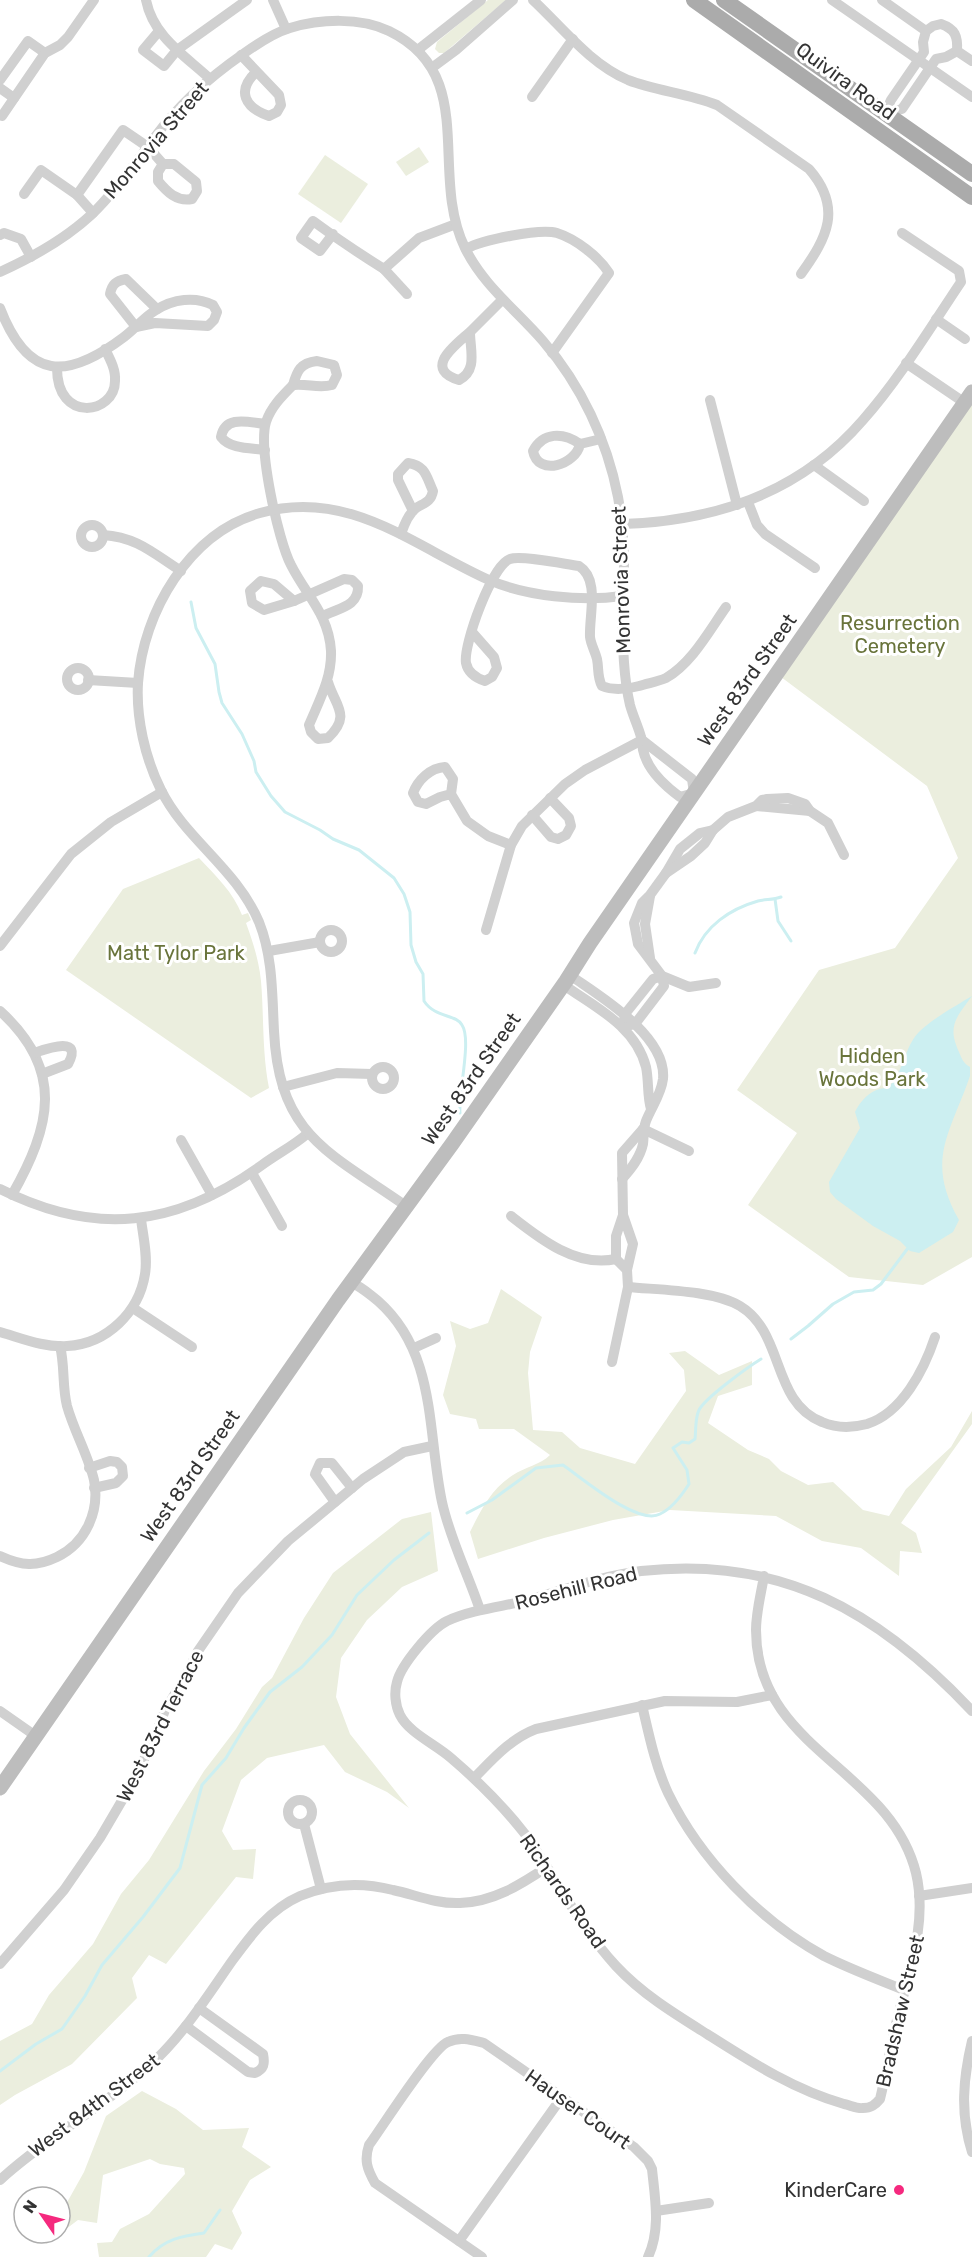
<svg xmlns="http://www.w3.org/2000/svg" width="972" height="2257" viewBox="0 0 972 2257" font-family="Rubik,sans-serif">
  <rect width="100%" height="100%" fill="#fff"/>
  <!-- green -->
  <g fill="#ebeede">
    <path d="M488 0H506L444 53H439L435 49 437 42Z"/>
    <path d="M419 147 429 162 406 176 396 162Z"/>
    <path d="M325 155 368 184 341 223 298 194Z"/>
    <path d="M972 403V1257L923 1285 849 1277 748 1205 797 1133 737 1090 819 970 895 948 958 858 927 786 781 677Z"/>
    <path d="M199 858C216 876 233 892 242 915L248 913 251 920 246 923C253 942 259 961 261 981 264 1017 262 1052 269 1088L251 1098 66 970 123 889Z"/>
    <path d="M501 1289 542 1317 530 1352 528 1373 533 1430 562 1432 580 1448 635 1464 686 1391 684 1370 669 1353 685 1351 719 1375 752 1361V1385L718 1396 708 1423 748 1450 769 1459 781 1471 808 1485 833 1482 863 1510 889 1516 906 1489 951 1447 972 1411V1424L901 1523 916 1533 922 1553 900 1551 899 1576 861 1548 822 1541 776 1516 670 1510 613 1520 544 1538 478 1559 470 1532C481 1510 491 1489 513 1475 525 1467 540 1465 550 1455L514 1429H479L476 1419 450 1414 443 1395 456 1346 450 1321 470 1329 488 1323Z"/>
    <path d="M431 1512 438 1571 402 1587 367 1620 341 1658 336 1697 350 1734 409 1808 387 1792 345 1772 324 1745 267 1758 241 1780 222 1831 233 1850 256 1849 253 1879 236 1877 166 1964 149 1955 132 1978 137 1998 72 2064 15 2095 0 2105V2041L32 2024 49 1995 93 1944 121 1894 149 1860 204 1771 236 1729 262 1687 272 1678 304 1618 333 1573 402 1519Z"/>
    <path d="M142 2091 176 2109 203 2130 249 2128 242 2147 271 2167 250 2180 232 2211 242 2233 232 2250 215 2244 206 2257H99L97 2243 112 2242 120 2229 149 2214 185 2174 184 2168 160 2164 150 2159 103 2175 97 2223 78 2220 46 2244 51 2233H60V2215L84 2172 106 2116Z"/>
  </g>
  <!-- water -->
  <path fill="#cceff1" d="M972 996C956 1018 947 1026 959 1052 962 1059 963 1063 970 1067V1076C950 1134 925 1160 959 1220L953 1232 919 1253 910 1251 900 1241 873 1226 836 1199 830 1192 829 1182 860 1128 855 1112C861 1099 874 1087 888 1088 903 1072 903 1055 914 1038 923 1024 957 1005 972 996Z"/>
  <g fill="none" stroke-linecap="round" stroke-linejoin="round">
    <!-- stream -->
    <g stroke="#cceff1" stroke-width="3">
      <path d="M191 602 196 628 215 664 219 692 222 703 242 734 254 761 256 772 271 796 285 812 320 830 333 839 359 850 394 878 404 894 410 912 411 945 416 962 423 974 424 1001C435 1018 456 1014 462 1025 472 1040 458 1093 460 1113"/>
      <path d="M775 899 778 921 791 941"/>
      <path d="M695 953C705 926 730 909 758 901 766 899 773 900 781 897"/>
      <path d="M791 1339 808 1326 833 1304 854 1292 873 1290 881 1284 908 1248"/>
      <path d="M467 1513 492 1500 536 1468 563 1465C582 1478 638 1526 660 1514 673 1508 682 1495 689 1484L687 1470 673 1448 682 1442 689 1443 695 1439C696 1430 695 1418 699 1410 705 1398 748 1367 761 1359"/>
      <path d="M0 2071 36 2044 62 2029 85 1996 102 1965 143 1917 180 1868 202 1785 226 1758 244 1728 270 1692 302 1667 332 1635 357 1595 394 1560 429 1533"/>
      <path d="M149 2257C164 2239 182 2236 204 2233L220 2210"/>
    </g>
    <!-- street -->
    <g stroke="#d0d0d0" stroke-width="10">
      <path d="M146 0C153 36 184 55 209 78"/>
      <path d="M273 0 286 29"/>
      <path d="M533 0C562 27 590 64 628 80 656 91 687 93 717 105L809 169C843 208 827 238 801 274"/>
      <path d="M832 0 972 97"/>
      <path d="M882 0 926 31"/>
      <path d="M941 24C955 29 958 36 957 51L946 57 936 59 902 109 885 113 891 100 924 52 923 42 926 31 933 26Z"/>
      <path d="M159 31 143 50 164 66 177 50 247 0"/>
      <path d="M419 49 481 0"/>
      <path d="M957 51 972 61"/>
      <path d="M241 55 279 95 281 105 277 112 269 116C245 108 236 91 256 72"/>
      <path d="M433 67 456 50 513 0"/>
      <path d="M0 80 28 41 45 53"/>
      <path d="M0 88 14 98"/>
      <path d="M532 97 573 39"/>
      <path d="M2 116 45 53 60 45 68 37 94 0"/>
      <path d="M24 194 41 170 77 195"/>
      <path d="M93 213 77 195 123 130 148 147 163 164H174L196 182 197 191 192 199C177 202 167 192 158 181V172L163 164"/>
      <path d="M333 234 320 251 301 238 313 221C336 238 360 254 384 269L419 238 456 224"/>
      <path d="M0 235 4 233 21 239 31 257"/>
      <path d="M466 249C482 240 540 228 557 233 576 239 599 257 609 273L552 353"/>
      <path d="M384 269 407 294"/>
      <path d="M0 272C33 257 64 240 91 215 115 192 135 163 155 137 179 104 210 77 243 54 257 44 273 33 290 28 320 19 360 17 389 31 480 75 428 172 465 248 483 285 516 310 543 341 581 385 607 440 618 497 622 520 624 541 624 564 624 575 622 587 622 598 623 633 622 671 630 705 633 716 638 726 641 737 645 750 641 738 643 750 647 769 665 786 680 797L694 793 692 779 642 740"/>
      <path d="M0 308C28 381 67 380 124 337 135 329 144 317 156 310 173 299 195 296 213 305L217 312 214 320 208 326 155 323 136 327"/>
      <path d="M936 319 965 339"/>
      <path d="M136 327 110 294C112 284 116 281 126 279L157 309"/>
      <path d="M470 332C470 350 478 370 459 380 420 368 460 342 472 330 482 320 492 310 502 300"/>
      <path d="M317 361 334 365 337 375 332 385C318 389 307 383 293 385 297 371 300 363 317 361Z"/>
      <path d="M906 363 965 403"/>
      <path d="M57 368C57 424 115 414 115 381 116 370 110 359 105 349"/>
      <path d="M293 385C282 396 271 407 266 422 258 448 278 540 291 565 306 595 329 615 331 651 332 678 319 701 309 725L311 732 318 739 328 738C352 715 335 706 328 682"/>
      <path d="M710 400 737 505"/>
      <path d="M580 444C576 465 538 477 533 451 543 432 563 432 580 444L601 439"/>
      <path d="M265 450C250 448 230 449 221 437 225 415 248 422 265 424"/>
      <path d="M814 465 864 501"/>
      <path d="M748 502 757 525 765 534 815 568"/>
      <path d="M623 524C716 521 801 492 863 420 900 378 930 328 961 282L959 271 902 233"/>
      <circle cx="92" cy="536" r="11"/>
      <path d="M401 534C404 525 408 514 416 508 424 503 431 502 433 491 426 476 426 466 408 463L398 474V480L413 511"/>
      <path d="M103 535C137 537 154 554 181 571"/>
      <path d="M261 581 274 584 294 601 264 610 252 603 250 591Z"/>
      <path d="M294 601 344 579 352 580 358 586C359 606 339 608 323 616"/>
      <path d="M472 632 494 657 497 668 492 677 485 681C476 678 468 673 466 663 463 645 492 565 510 559 521 555 564 564 579 566 600 579 589 615 590 637 591 645 595 651 597 659 599 669 597 677 602 686 614 691 627 689 639 686 648 683 657 682 666 678 692 663 709 631 726 607"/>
      <circle cx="78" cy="679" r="11"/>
      <path d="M88 680 138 683"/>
      <path d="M451 794 440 797 426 804 418 802 413 793C418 780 430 768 445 767L453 779 451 794 467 821 488 836 511 845"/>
      <path d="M756 806 810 811"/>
      <path d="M532 815 551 837 558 839 566 835 571 826 569 818 550 798"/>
      <path d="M713 830 700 833 680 849 666 873 650 895 642 903 634 923 638 944 662 976 689 987 716 983"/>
      <path d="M666 873 691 856 705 843 713 830 728 817 756 806 762 800 767 799 788 798 805 804 810 811 828 823 844 855"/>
      <circle cx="331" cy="941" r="11"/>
      <path d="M486 930 511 845 522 826 565 784 585 770 642 740"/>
      <path d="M0 946 71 854 111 822 162 792"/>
      <path d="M269 951 320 942"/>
      <path d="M650 958 645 924 650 896"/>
      <path d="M662 976 664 986 635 1024 623 1027 625 1014 653 979Z"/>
      <path d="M0 1011C65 1070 51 1126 12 1195"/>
      <path d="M34 1053C46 1049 84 1035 68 1064L42 1074"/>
      <circle cx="383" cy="1078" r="11"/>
      <path d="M283 1087 337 1073 372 1074"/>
      <path d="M643 1129 689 1151"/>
      <path d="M181 1140 212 1195"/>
      <path d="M252 1173 282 1226"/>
      <path d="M622 1179C631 1169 640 1158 643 1144 644 1136 643 1129 646 1121 652 1106 661 1095 663 1079 667 1037 603 998 574 978L566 981 568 988C599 1009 636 1028 646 1067 649 1081 647 1096 651 1109"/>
      <path d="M0 1189C95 1237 176 1227 262 1165 277 1154 293 1146 307 1134"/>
      <path d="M406 1206C329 1152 279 1136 274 1031 272 994 273 957 259 922 236 868 185 839 161 790 145 758 136 718 138 683 143 612 189 533 260 513 349 488 413 546 489 580 526 596 582 602 622 596"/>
      <path d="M623 1215 633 1244 627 1270"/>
      <path d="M511 1216C539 1238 576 1268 616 1259"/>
      <path d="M616 1259V1236L623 1215 622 1153 643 1129"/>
      <path d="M352 1283C362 1287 369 1294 378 1301 437 1353 427 1432 442 1502 450 1539 468 1574 480 1610"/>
      <path d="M628 1287C659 1290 713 1290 740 1306 785 1333 771 1402 822 1422 836 1428 852 1428 867 1424 902 1413 924 1370 935 1337"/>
      <path d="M133 1308 192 1347"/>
      <path d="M0 1332C21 1338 45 1348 67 1346 107 1344 139 1312 145 1274 148 1256 143 1236 141 1219"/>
      <path d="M414 1348 436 1338"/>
      <path d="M612 1362 628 1287 627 1270 616 1259"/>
      <path d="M89 1468 110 1461 117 1462 122 1467 123 1476 116 1483 94 1488"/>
      <path d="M335 1502 315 1474 320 1463H332L352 1488"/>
      <path d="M0 1556C22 1566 36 1567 57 1557 86 1543 100 1511 94 1480 88 1455 74 1431 67 1406 62 1386 65 1366 60 1346"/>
      <path d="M764 1576C761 1594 756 1612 756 1630 756 1750 890 1768 916 1873 928 1924 908 1974 896 2024 890 2049 886 2075 880 2099 875 2105 871 2108 863 2108 857 2109 850 2105 844 2104 794 2090 751 2062 707 2034 675 2014 642 1994 616 1966 580 1927 556 1878 525 1834 503 1806 478 1781 451 1758 435 1744 409 1733 400 1715 395 1705 394 1692 397 1682 401 1665 431 1629 447 1621 471 1610 499 1607 525 1601 564 1590 601 1576 641 1571 781 1555 879 1612 972 1711"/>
      <path d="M642 1705C649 1735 655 1765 668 1793 700 1859 760 1921 824 1956 850 1969 877 1979 904 1990"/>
      <path d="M0 1711 30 1732 35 1738"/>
      <path d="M474 1778C493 1759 510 1739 536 1729L665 1701 737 1702 772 1695"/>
      <circle cx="300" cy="1812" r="12"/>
      <path d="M304 1824 321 1889"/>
      <path d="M919 1896 972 1888"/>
      <path d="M0 1964 64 1890 100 1838 127 1792 154 1740 165 1710 185 1678 198 1651 238 1593 288 1541 363 1479 404 1452 432 1446"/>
      <path d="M186 2026 248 2072 255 2073C264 2069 265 2064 263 2054L199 2008"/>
      <path d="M972 2041C963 2079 960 2114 972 2152"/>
      <path d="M0 2180C46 2138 101 2108 148 2067 182 2037 206 1998 232 1961 251 1935 270 1909 300 1896 331 1883 362 1882 393 1890 416 1895 436 1904 460 1903 493 1902 520 1885 547 1867"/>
      <path d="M656 2211 709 2203"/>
      <path d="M459 2241 562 2097"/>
      <path d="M482 2257 375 2183C367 2169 364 2160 369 2145 383 2126 432 2048 448 2042 460 2036 472 2040 484 2043L634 2147 648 2161 652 2169C655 2199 661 2229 648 2257"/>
    </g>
    <!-- secondary -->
    <path stroke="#bdbdbd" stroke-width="15" d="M0 1788 338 1300 452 1144 566 981 590 943 972 392"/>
    <!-- primary -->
    <g stroke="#ababab" stroke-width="16">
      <path d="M694 0 972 197"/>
      <path d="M724 0 972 174"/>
    </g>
  </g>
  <!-- markers -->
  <circle fill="#f5297e" stroke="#fff" stroke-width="2" cx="899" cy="2190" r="6"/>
  <g text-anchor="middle" stroke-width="6" stroke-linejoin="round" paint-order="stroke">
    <!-- street labels -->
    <g font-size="20" fill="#333" stroke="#fff">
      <text transform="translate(846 81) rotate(36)" y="7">Quivira Road</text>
      <text transform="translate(156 140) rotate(-49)" y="7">Monrovia Street</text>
      <text transform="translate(621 580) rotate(-92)" y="7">Monrovia Street</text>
      <text transform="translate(747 680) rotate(-55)" y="7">West 83rd Street</text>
      <text transform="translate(471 1079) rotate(-55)" y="7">West 83rd Street</text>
      <text transform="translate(190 1476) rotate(-55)" y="7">West 83rd Street</text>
      <text transform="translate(576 1588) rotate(-14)" y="7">Rosehill Road</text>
      <text transform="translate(160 1726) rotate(-63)" y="7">West 83rd Terrace</text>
      <text transform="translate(563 1891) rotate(55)" y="7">Richards Road</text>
      <text transform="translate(900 2011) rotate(-77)" y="7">Bradshaw Street</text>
      <text transform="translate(94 2105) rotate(-37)" y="7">West 84th Street</text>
      <text transform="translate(578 2109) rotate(35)" y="7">Hauser Court</text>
    </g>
    <!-- park labels -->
    <g font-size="20" fill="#69743b" stroke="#fff">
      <text x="900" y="630">Resurrection<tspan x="900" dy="23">Cemetery</tspan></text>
      <text x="176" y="960">Matt Tylor Park</text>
      <text x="872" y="1063">Hidden<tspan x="872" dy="23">Woods Park</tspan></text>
    </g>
    <!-- poi labels -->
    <g font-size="20" fill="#333" stroke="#fff" text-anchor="end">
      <text x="887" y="2197">KinderCare</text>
    </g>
  </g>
  <!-- north arrow -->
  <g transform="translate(42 2215) rotate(305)"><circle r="28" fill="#ffffff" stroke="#adadad" stroke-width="1.5"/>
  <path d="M0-4.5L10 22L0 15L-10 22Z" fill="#f5297e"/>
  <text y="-9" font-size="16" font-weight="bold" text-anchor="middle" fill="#333333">N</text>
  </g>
</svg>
